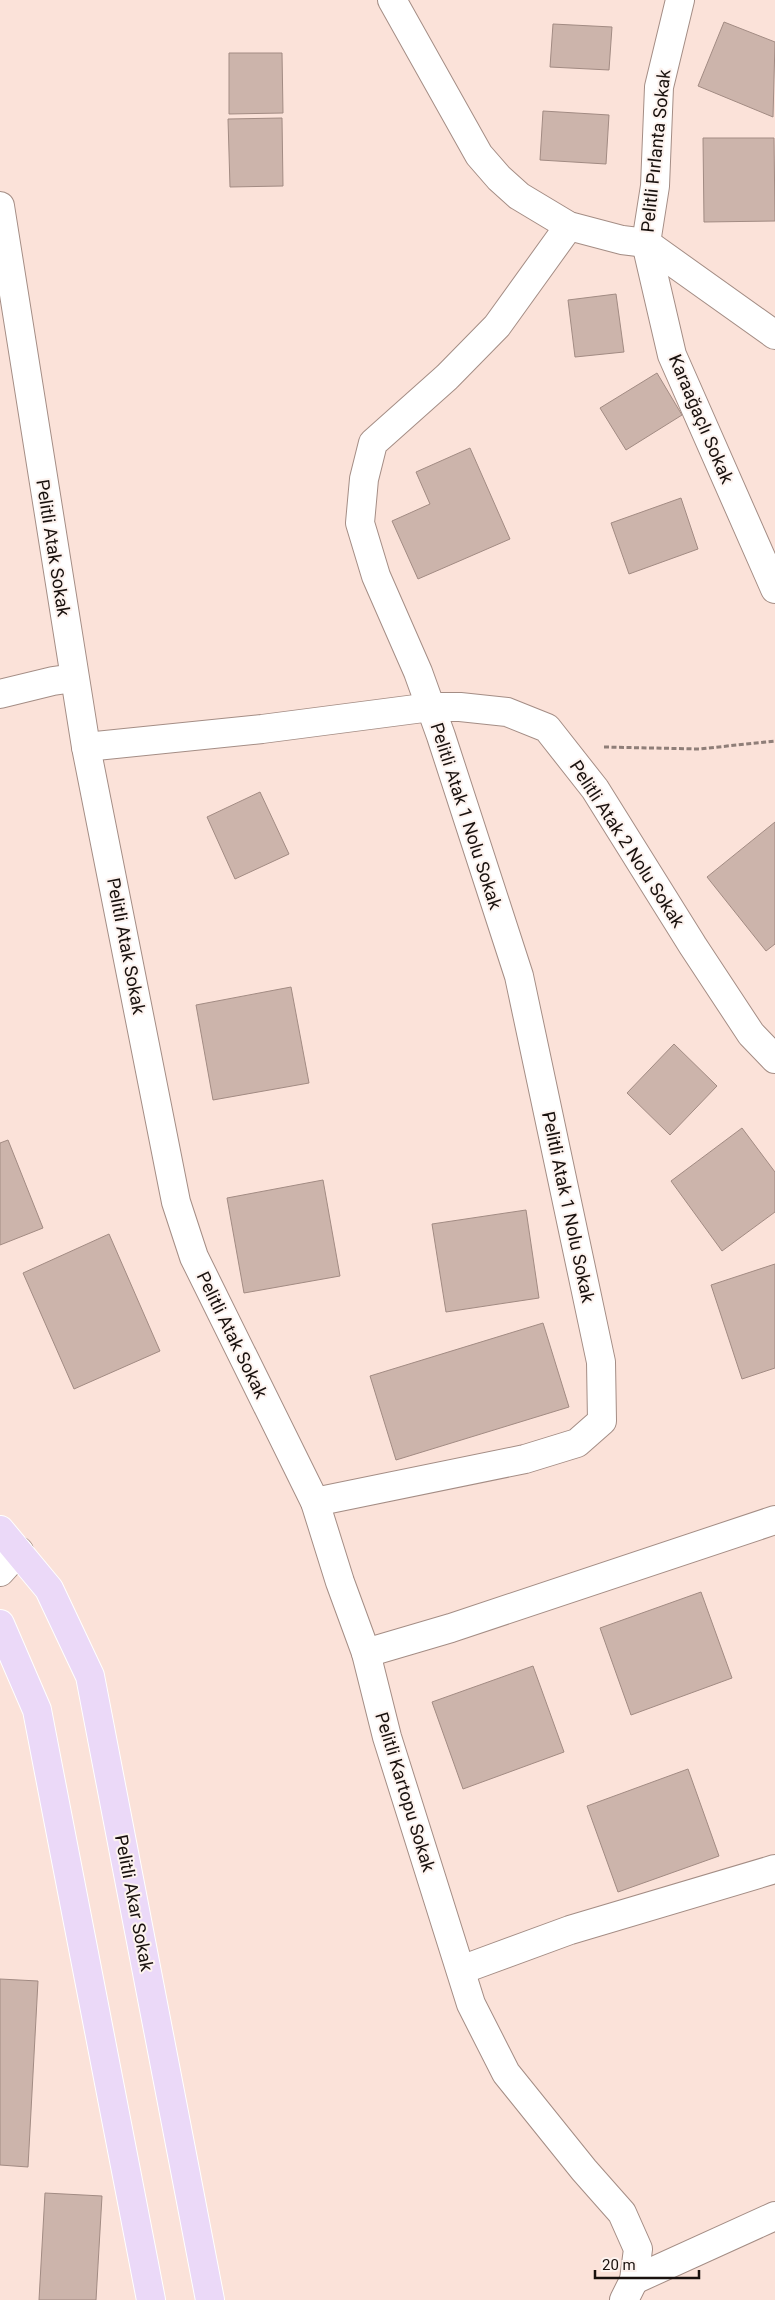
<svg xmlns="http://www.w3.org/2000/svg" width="775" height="2300" viewBox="0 0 775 2300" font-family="Roboto,sans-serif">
  <rect width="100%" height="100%" fill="#fbe2d9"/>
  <!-- building -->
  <g fill="#ccb4ab" stroke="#a28b83">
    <path d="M724 22 775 42 773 117 698 86Z"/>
    <path d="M553 24 612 27 609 70 550 67Z"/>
    <path d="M229 53H282L283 113 229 114Z"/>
    <path d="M543 111 609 115 606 164 540 160Z"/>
    <path d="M282 118 283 186 230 187 228 119Z"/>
    <path d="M703 138H774L775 221 704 222Z"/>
    <path d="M616 294 624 352 575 357 568 300Z"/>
    <path d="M657 373 682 415 626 450 600 408Z"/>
    <path d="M470 448 510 539 418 579 392 521 430 504 416 472Z"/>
    <path d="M681 498 698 549 629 574 611 523Z"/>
    <path d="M260 792 289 854 235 879 207 817Z"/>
    <path d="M775 822V944L766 951 707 877Z"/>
    <path d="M291 987 309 1083 213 1100 196 1005Z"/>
    <path d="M674 1044 717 1086 670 1135 627 1093Z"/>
    <path d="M742 1128 775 1172V1212L722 1251 671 1181Z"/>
    <path d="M8 1140 43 1228 0 1245V1143Z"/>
    <path d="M323 1180 340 1276 244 1293 227 1198Z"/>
    <path d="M526 1210 539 1298 446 1312 432 1224Z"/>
    <path d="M109 1234 160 1351 74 1389 23 1273Z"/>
    <path d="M775 1264V1368L742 1379 711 1285Z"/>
    <path d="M543 1323 569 1407 396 1460 370 1376Z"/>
    <path d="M701 1592 732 1678 631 1715 600 1628Z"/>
    <path d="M533 1666 564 1752 463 1789 432 1702Z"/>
    <path d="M688 1769 719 1856 618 1892 587 1806Z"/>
    <path d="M0 1979 38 1981 28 2167 0 2165Z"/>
    <path d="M45 2193 102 2196 96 2300H39Z"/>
  </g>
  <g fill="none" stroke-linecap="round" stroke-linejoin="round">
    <defs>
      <g id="minor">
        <path d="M392 0 479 155 499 178 519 196 569 226 622 240 646 243 775 335"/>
        <path d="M680 0 659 87 655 186 646 243 672 355 775 589"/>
        <path d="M0 206 86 747 176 1202 194 1257 315 1502 340 1582 366 1653"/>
        <path d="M0 694 53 681 74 678"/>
        <path d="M86 747 262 729 431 707H460L507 712 547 728 595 789 693 946 751 1034 775 1059"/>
        <path d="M315 1502 525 1459 577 1443 602 1421 601 1362 519 976 441 736 418 672 376 576 360 523 364 479 373 443 447 377 497 326 569 226"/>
        <path d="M0 1572 19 1551"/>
        <path d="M461 1970 570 1930 775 1869"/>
        <path d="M634 2280 775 2216"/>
        <path d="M624 2300 634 2280 638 2249 622 2213 584 2170 506 2073 471 2004 387 1737 366 1653 451 1628 775 1520"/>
      </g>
      <g id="major">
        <path d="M0 1530 49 1589 90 1676 210 2300"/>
        <path d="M0 1624 37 1710 151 2300"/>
      </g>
    </defs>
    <!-- minor casing -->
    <use href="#minor" stroke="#a48d85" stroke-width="30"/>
    <!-- major casing -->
    <use href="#major" stroke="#fff" stroke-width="30"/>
    <!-- path -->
    <path stroke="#8f7e78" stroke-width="3" stroke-dasharray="5 2.5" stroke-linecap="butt" d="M604 747 699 749 775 741"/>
    <!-- minor -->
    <use href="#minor" stroke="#fff" stroke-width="28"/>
    <!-- major -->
    <use href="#major" stroke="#ebd9f8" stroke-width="28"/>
  </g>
  <g text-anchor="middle" stroke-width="4" stroke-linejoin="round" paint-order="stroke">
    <!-- street labels -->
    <g font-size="18" fill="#19110e" stroke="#fdf3ef">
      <text transform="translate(656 151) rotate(-84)" y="6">Pelitli Pırlanta Sokak</text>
      <text transform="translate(701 419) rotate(67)" y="6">Karaağaçlı Sokak</text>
      <text transform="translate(53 548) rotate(81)" y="6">Pelitli Atak Sokak</text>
      <text transform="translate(466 816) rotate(72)" y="6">Pelitli Atak 1 Nolu Sokak</text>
      <text transform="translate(627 844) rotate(57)" y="6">Pelitli Atak 2 Nolu Sokak</text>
      <text transform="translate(126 946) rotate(79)" y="6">Pelitli Atak Sokak</text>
      <text transform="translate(568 1207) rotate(78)" y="6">Pelitli Atak 1 Nolu Sokak</text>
      <text transform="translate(232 1335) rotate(64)" y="6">Pelitli Atak Sokak</text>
      <text transform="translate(405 1792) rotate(73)" y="6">Pelitli Kartopu Sokak</text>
      <text transform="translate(134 1903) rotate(79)" y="6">Pelitli Akar Sokak</text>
    </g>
  </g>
  <!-- scale -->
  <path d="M595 2270v8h104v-8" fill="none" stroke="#19110e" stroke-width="2.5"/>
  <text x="602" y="2270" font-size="15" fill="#19110e" stroke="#fdf3ef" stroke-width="4" paint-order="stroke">20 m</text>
</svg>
